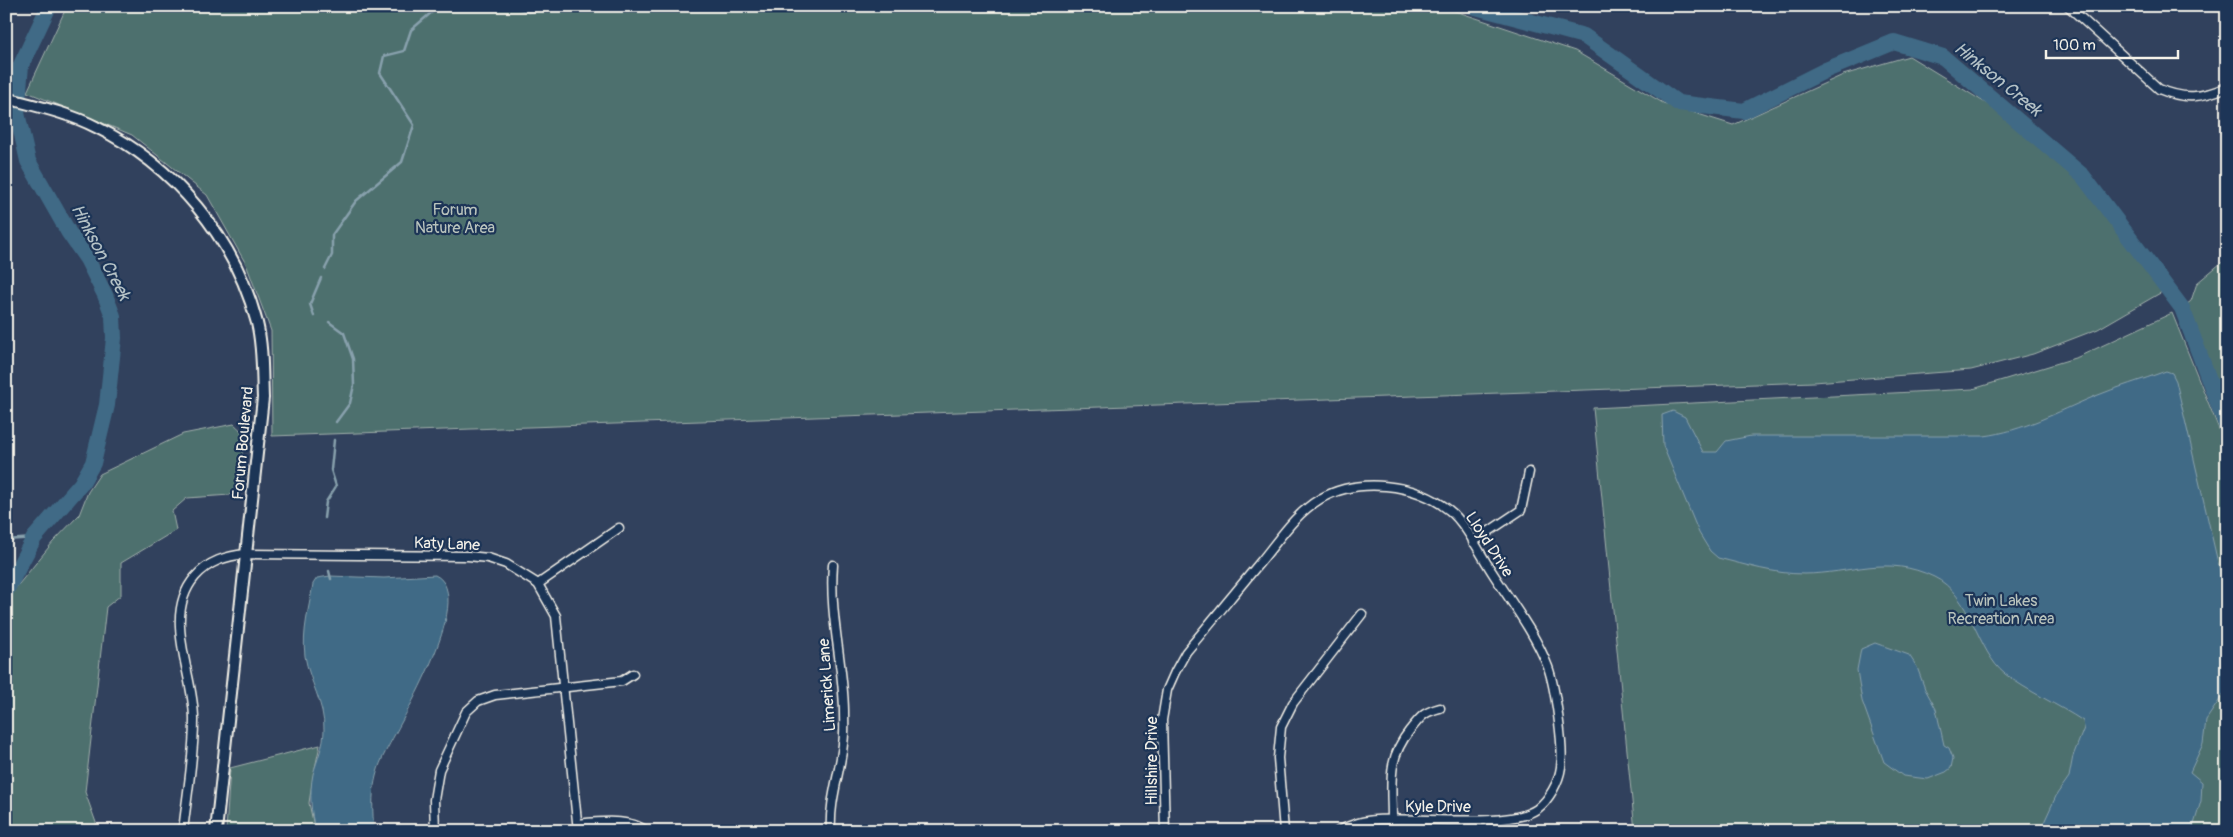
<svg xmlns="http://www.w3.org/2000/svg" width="2233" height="837" viewBox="0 0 2233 837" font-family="Pangolin,sans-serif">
  <rect width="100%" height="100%" fill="#31415d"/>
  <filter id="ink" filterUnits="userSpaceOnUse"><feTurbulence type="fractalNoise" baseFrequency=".02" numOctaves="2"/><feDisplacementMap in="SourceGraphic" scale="10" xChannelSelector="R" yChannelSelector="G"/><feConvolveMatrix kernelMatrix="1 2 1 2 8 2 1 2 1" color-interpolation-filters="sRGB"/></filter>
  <g filter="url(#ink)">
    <!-- green -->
    <g fill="#4e6f6e" stroke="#a1b0ab">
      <path d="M67 6H1440L1575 51 1663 103 1733 125 1843 75 1909 56 1997 110 2091 187 2162 292 2098 329 2033 354 1971 370 1814 382 272 436 271 331 246 264 207 195 132 135 27 92Z"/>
      <path d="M2227 258V427L2182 308 2191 301 2197 283Z"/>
      <path d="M2172 313 2227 449V831H1635L1593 408 1973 389 2078 357Z"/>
      <path d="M234 424C250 437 243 444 241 462 240 468 241 476 242 483L230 495 187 498 172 511 176 530 121 563V595L106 607 85 792 99 831H6V600L53 542 79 515 88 492 100 474 183 434Z"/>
      <path d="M320 745 313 777 309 803 315 831H226L230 768Z"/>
    </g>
    <!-- water -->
    <g fill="#406b86" stroke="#88a1ad">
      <path d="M2166 371 2172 373 2176 381 2227 602V689L2206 720 2203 744 2190 772 2202 782 2201 801 2192 831H2040L2057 794 2069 777 2073 756 2084 728 2083 721C2059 705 2027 691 2005 674 1977 652 1971 594 1934 577 1887 554 1851 574 1804 574 1774 574 1747 565 1718 558L1710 551 1699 533 1663 446 1662 415 1673 411 1685 417 1703 452H1717L1726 441 1751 436H1984C2023 431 2057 412 2093 397 2117 387 2142 380 2166 371Z"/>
      <path d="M435 575C480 596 395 730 382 759 371 784 372 804 374 831H315C311 811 309 794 313 774 317 760 324 744 324 730 325 704 309 681 305 656 302 632 309 608 313 584L317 578 330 576 384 578Z"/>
      <path d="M1875 643 1909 655 1917 667 1925 689 1936 709 1944 745 1949 748 1953 758 1951 768 1946 772 1928 779 1903 776 1884 762 1862 701 1857 670 1861 649Z"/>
    </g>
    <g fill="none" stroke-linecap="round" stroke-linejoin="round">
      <!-- stream -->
      <g stroke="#88a1ad" stroke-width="2.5">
        <path d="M512 6 529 12 541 10 544 6"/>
        <path d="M325 269 332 255V235L356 201 402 162 414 125 380 73 384 56 404 51 411 30 439 6"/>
        <path d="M314 316 310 304 321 278"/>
        <path d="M329 322 344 333 353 359 354 385 350 403 336 422"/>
        <path d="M324 518 326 502 336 486 331 470 334 440"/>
        <path d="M6 540 34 538"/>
        <path d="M329 571 331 579"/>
      </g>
      <!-- river -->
      <g stroke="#406b86" stroke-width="16">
        <path d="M1472 6 1584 36 1678 103 1744 111 1826 70 1894 42 1943 57 2083 176 2182 308 2227 427"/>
        <path d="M6 591 34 538 81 484 93 463 107 405 114 338 113 316 105 295 87 259 69 233 28 161 17 113 21 65 49 6"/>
      </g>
      <defs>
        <g id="street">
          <path d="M2068 6 2159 89C2185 100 2201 98 2227 87"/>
          <path d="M1473 542 1521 510 1529 472"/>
          <path d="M538 584 619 528"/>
          <path d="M1392 819C1392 783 1386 760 1410 730 1422 716 1422 713 1440 708"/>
          <path d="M578 824C597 822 630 818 646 831"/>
          <path d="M183 831C187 795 194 757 194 721 195 675 161 617 195 577 209 561 226 556 246 554L468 556 488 558 506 564 538 584 556 616 578 831"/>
          <path d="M435 831 434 800 439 770 466 712 478 701 495 695 622 681 633 674"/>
          <path d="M831 831C829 801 840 773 843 744 845 733 844 721 844 710 843 662 829 614 833 565"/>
          <path d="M1165 831 1162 720 1167 690 1175 672 1186 652C1212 621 1237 590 1262 560 1280 538 1296 513 1320 499 1358 477 1415 483 1449 510 1464 521 1481 555 1492 572 1511 602 1535 633 1548 667 1555 686 1564 747 1561 767 1559 782 1549 800 1537 809 1507 830 1409 815 1367 821 1357 822 1347 827 1338 831"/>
          <path d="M1284 831 1278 758 1281 727 1293 703 1362 614"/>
        </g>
        <path id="secondary" d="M6 98C36 106 69 113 96 127 174 165 235 238 257 323 263 347 262 374 263 398L216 831"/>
      </defs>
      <!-- street casing -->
      <use href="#street" stroke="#f4f1e8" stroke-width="11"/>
      <!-- secondary casing -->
      <use href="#secondary" stroke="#f4f1e8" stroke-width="14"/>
      <!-- street -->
      <use href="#street" stroke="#1d3557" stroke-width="8"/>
      <!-- secondary -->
      <use href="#secondary" stroke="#1d3557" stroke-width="10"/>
    </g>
  </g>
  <g text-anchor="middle" stroke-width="4.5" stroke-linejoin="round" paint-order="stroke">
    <!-- park labels -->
    <g font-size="16" fill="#bac4bd" stroke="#1d3557">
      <text x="455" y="215">Forum<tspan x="455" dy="18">Nature Area</tspan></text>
      <text x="2001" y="606">Twin Lakes<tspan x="2001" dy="18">Recreation Area</tspan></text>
    </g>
    <!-- street labels -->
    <g font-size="16" fill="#f4f1e8" stroke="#1d3557">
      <text transform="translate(242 443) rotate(-85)" y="6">Forum Boulevard</text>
      <text transform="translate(447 543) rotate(2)" y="6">Katy Lane</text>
      <text transform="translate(1490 544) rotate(57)" y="6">Lloyd Drive</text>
      <text transform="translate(826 685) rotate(-94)" y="6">Limerick Lane</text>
      <text transform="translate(1151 761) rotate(-90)" y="6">Hillshire Drive</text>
      <text x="1438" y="812">Kyle Drive</text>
    </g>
    <!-- water labels -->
    <g font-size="18" font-style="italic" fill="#b5c2c6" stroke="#1d3557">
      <text transform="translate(1998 79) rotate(39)" y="6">Hinkson Creek</text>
      <text transform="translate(101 252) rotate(62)" y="6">Hinkson Creek</text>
    </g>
  </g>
  <!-- margin -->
  <rect width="2233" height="837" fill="none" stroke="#1d3557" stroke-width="25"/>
  <rect x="12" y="12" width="2208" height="812" fill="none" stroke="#f4f1e8" stroke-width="2" filter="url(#ink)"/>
  <!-- scale -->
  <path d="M2046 50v8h132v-8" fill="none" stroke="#f4f1e8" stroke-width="2.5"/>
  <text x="2053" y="50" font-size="15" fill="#f4f1e8" stroke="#1d3557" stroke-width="4" paint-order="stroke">100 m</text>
</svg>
